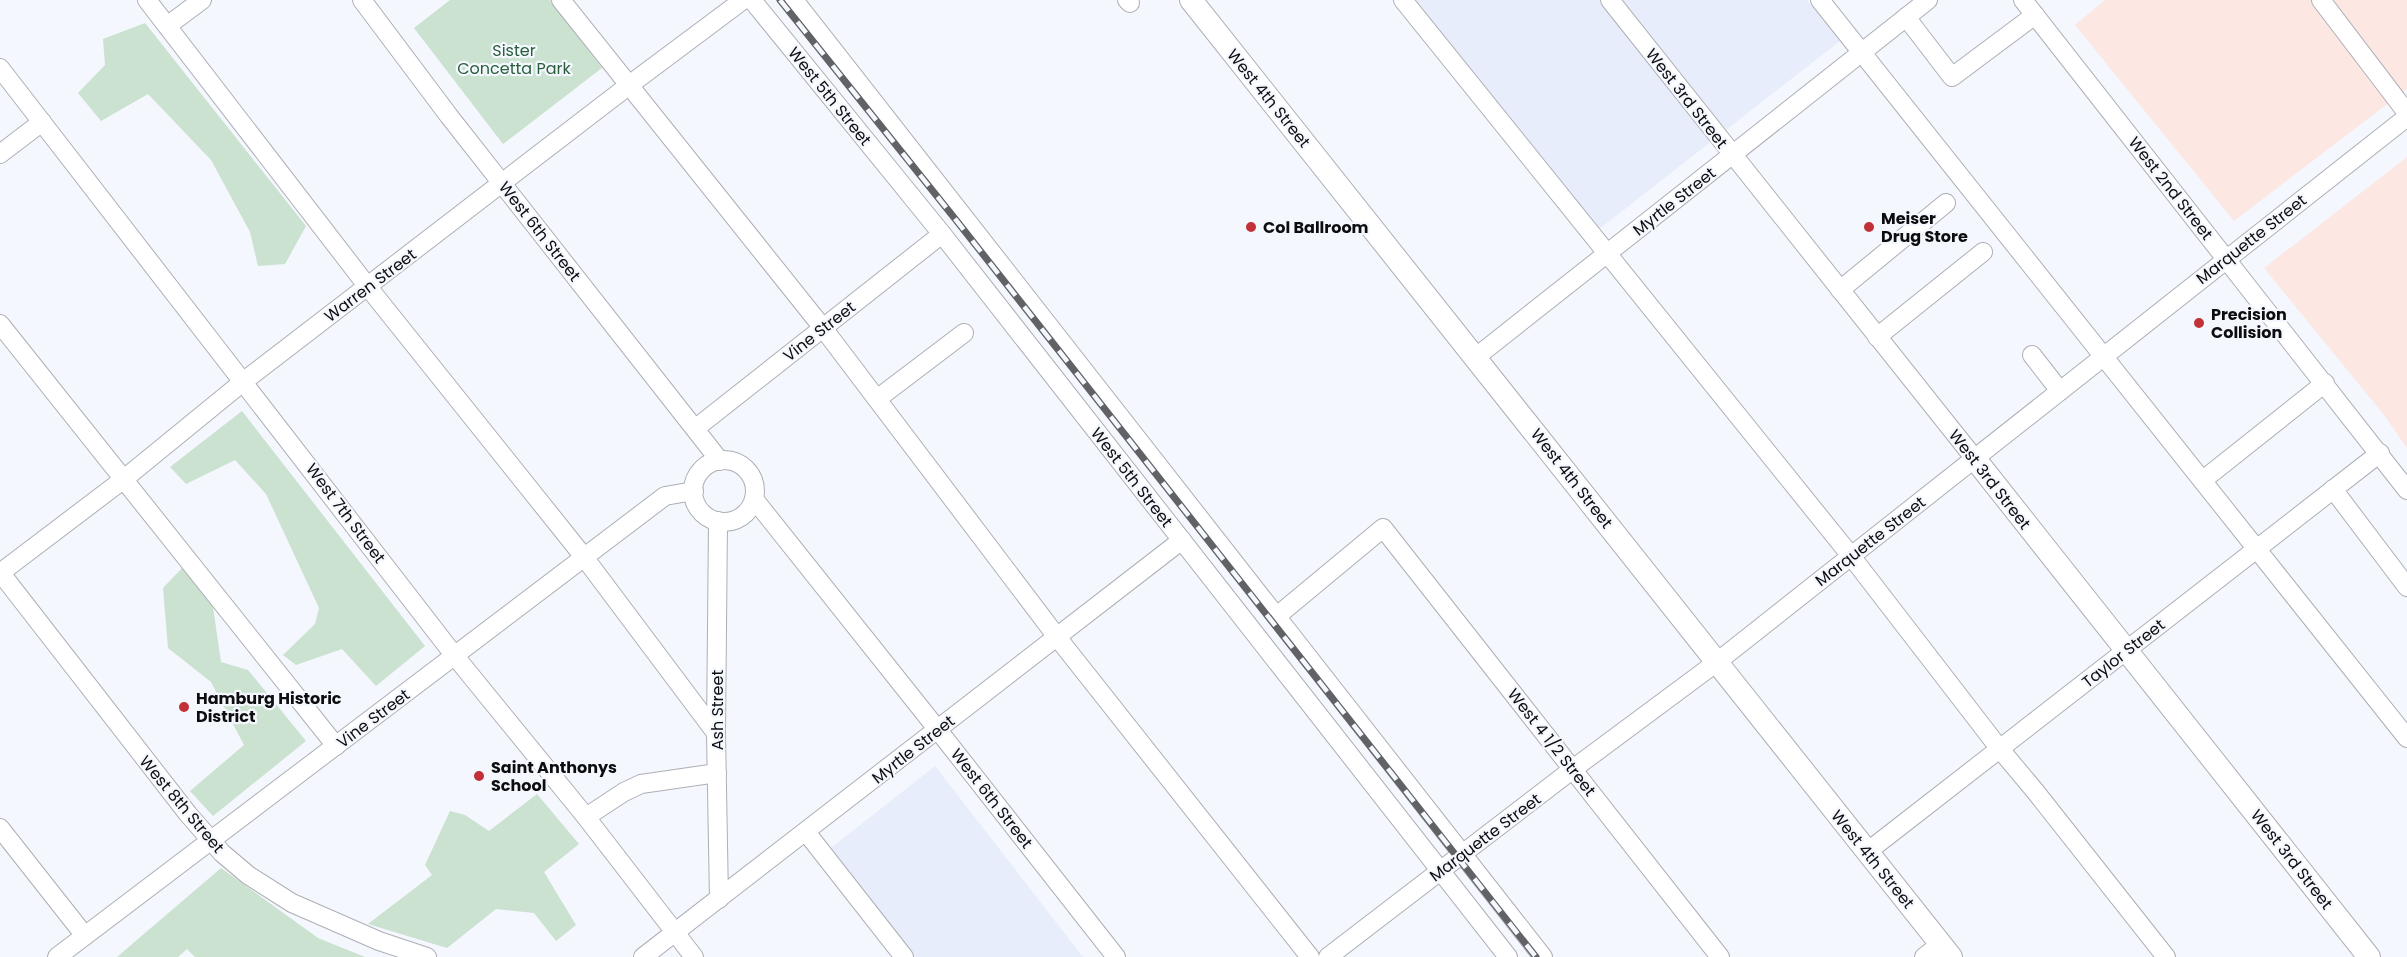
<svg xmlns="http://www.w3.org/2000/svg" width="2407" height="957" viewBox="0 0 2407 957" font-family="Poppins,sans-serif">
  <rect width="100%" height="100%" fill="#f4f7fd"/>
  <!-- built -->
  <g fill="#e7edfa">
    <path d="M1416 0H1807L1840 41 1598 230Z"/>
    <path d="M935 766 1083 957H915L831 848Z"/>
  </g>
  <!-- industrial -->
  <g fill="#fce7e3">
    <path d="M2105 0H2407V89L2234 221 2075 25Z"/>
    <path d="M2407 157V448L2384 415 2264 268Z"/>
  </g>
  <!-- green -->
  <g fill="#cae2cf">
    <path d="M450 0H550L602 68 503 144 414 28Z"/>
    <path d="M145 23 306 226 285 264 258 266 250 232 211 160 148 94 101 121 78 93 105 65 103 39Z"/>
    <path d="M242 411 425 646 376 686 342 649 296 665 283 655 315 624 319 608 266 494 235 460 186 484 170 467Z"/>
    <path d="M183 567 213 607 221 662 248 670 306 741 213 816 190 791 244 745 211 682 168 648 163 588Z"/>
    <path d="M537 794 579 844 544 872 576 925 556 941 534 913 496 909 447 948 368 924 432 875 425 865 450 811 465 815 489 831Z"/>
    <path d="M221 868 318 938 365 957H195L187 949 178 957H117Z"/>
  </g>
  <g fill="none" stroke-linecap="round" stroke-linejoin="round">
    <defs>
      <g id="minor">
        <path d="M147 0 368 287 584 557 716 733"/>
        <path d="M362 0 449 116 720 461"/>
        <path d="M561 0 823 328 1057 637 1310 957"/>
        <path d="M752 0 942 234 1508 957"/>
        <path d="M794 0 1543 957"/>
        <path d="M1127 0 1130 3"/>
        <path d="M1403 0 1851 556 1999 748 2035 791 2166 957"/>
        <path d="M1610 0 1975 459"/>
        <path d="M1820 0 2407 738"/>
        <path d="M2023 0 2407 490"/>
        <path d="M2321 0 2407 113"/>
        <path d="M1906 17 1952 77 2035 15"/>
        <path d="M167 26 202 0"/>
        <path d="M0 68 454 655 586 817 694 957"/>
        <path d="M0 154 42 122"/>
        <path d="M1840 290 1946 203"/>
        <path d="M0 324 336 746"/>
        <path d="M1877 337 1983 252"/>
        <path d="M2032 355 2060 391"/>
        <path d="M1476 357 1928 0"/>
        <path d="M877 399 964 333"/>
        <path d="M696 428 942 234"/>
        <circle cx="724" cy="491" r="31"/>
        <path d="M2203 480 2325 383"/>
        <path d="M2333 489 2407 587"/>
        <path d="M754 499 938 730 1116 957"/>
        <path d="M718 521 716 733 719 899"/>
        <path d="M0 572 188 814 222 853 248 875 292 903 379 941 427 957"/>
        <path d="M0 573 124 479 244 381 628 86 743 0"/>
        <path d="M1277 616 1383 528 1720 957"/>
        <path d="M586 817 624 792 641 784 717 773"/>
        <path d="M0 828 85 936"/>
        <path d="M806 832 904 957"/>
        <path d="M1867 852 2380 453"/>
        <path d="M57 957 665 496 694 491"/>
        <path d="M643 957 1182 540"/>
        <path d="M1328 957 1573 769 1717 662 2407 117"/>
        <path d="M1924 957 1941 944"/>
      </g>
      <g id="major">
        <path d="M1191 0 1951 957"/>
        <path d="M1975 459 2369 957"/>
      </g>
    </defs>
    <!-- minor casing -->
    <use href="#minor" stroke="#adafb5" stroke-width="20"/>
    <!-- major casing -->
    <use href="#major" stroke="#adafb5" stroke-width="24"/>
    <!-- minor -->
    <use href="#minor" stroke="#fff" stroke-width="18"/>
    <!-- major -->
    <use href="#major" stroke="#fff" stroke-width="22"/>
    <defs>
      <path id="rail" d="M780 0 956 220 1536 957"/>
    </defs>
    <!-- rail casing -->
    <use href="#rail" stroke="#616266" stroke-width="7"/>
    <!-- rail -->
    <use href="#rail" stroke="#f4f7fd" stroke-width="4.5" stroke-dasharray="14" stroke-linecap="butt"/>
  </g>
  <!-- markers -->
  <g fill="#c13137" stroke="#f4f7fd" stroke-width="2">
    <circle cx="1251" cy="227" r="6"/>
    <circle cx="1869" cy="227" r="6"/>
    <circle cx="2199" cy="323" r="6"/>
    <circle cx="184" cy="707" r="6"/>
    <circle cx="479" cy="776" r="6"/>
  </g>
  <g text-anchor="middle" stroke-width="4.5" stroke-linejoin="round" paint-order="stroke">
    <!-- park labels -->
    <g font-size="16" fill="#295e3b" stroke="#f4f7fd">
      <text x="514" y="56">Sister<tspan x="514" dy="18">Concetta Park</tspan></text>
    </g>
    <!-- street labels -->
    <g font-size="16" fill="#0c0d0f" stroke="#f4f7fd">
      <text transform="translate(830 96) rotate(51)" y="6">West 5th Street</text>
      <text transform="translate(1269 98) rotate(51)" y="6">West 4th Street</text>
      <text transform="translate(1687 98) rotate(52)" y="6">West 3rd Street</text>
      <text transform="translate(2171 188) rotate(52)" y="6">West 2nd Street</text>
      <text transform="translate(1674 201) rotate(-38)" y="6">Myrtle Street</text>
      <text transform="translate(540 231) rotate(52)" y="6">West 6th Street</text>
      <text transform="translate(2251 239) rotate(-38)" y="6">Marquette Street</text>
      <text transform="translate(370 285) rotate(-37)" y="6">Warren Street</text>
      <text transform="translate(819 331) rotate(-38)" y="6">Vine Street</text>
      <text transform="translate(1132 477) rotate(52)" y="6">West 5th Street</text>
      <text transform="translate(1572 478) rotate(52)" y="6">West 4th Street</text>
      <text transform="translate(1990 479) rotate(52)" y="6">West 3rd Street</text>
      <text transform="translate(346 513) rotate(53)" y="6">West 7th Street</text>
      <text transform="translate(1870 541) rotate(-38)" y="6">Marquette Street</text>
      <text transform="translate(2123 653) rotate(-38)" y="6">Taylor Street</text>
      <text transform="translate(717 710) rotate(-90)" y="6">Ash Street</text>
      <text transform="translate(373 718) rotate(-37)" y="6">Vine Street</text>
      <text transform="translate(1552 742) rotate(52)" y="6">West 4 1/2 Street</text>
      <text transform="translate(913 749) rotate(-38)" y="6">Myrtle Street</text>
      <text transform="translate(992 798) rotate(52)" y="6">West 6th Street</text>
      <text transform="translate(182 804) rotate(50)" y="6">West 8th Street</text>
      <text transform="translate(1485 837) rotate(-37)" y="6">Marquette Street</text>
      <text transform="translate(1873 859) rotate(51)" y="6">West 4th Street</text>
      <text transform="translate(2292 859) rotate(52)" y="6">West 3rd Street</text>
    </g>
    <!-- poi labels -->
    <g font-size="16" font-weight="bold" fill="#0c0d0f" stroke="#f4f7fd" text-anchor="start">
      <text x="1881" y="224">Meiser<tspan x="1881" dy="18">Drug Store</tspan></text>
      <text x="1263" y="233">Col Ballroom</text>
      <text x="2211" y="320">Precision<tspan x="2211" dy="18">Collision</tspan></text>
      <text x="196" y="704">Hamburg Historic<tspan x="196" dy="18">District</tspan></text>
      <text x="491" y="773">Saint Anthonys<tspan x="491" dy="18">School</tspan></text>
    </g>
  </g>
</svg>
